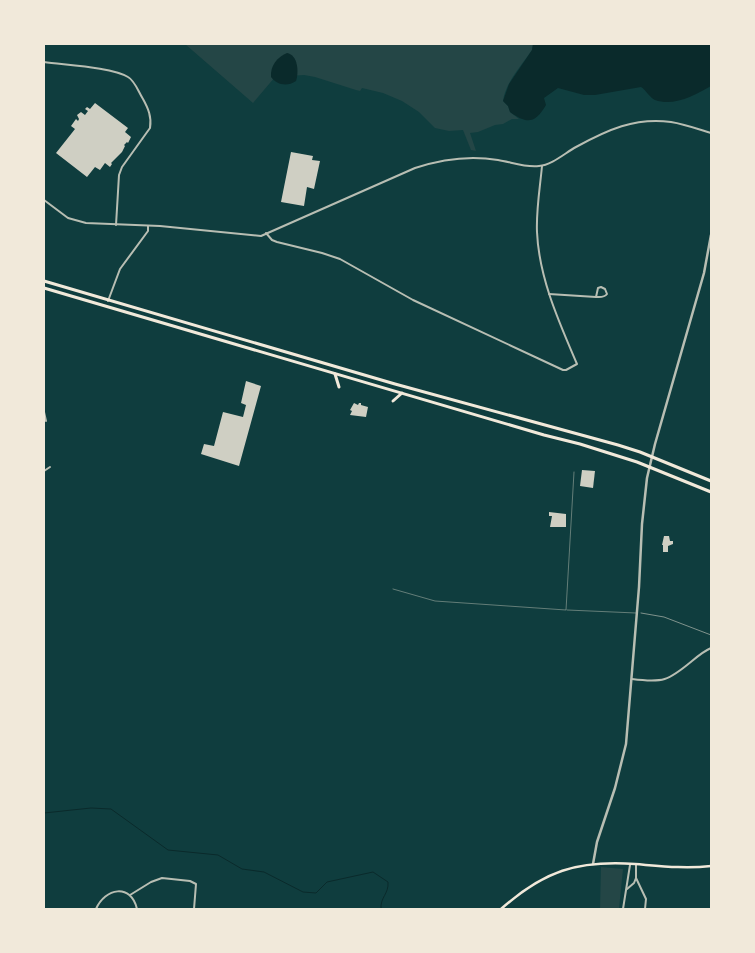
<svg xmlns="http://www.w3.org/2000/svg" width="755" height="953" viewBox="0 0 755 953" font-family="'Roboto Serif',serif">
  <rect width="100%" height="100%" fill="#0f3d3e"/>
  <!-- green -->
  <g fill="#244646">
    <path d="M185 44H533L532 50C522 65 505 83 503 101L508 106 510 112 519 119H512L503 124 495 125 478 132 470 133 476 151 471 150 463 130 449 131 435 128 419 112 402 101 383 93 362 88 360 91 356 90 315 77 304 75 275 77 253 103Z"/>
    <path d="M601 867 623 869 619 909H600Z"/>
  </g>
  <!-- water -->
  <g fill="#0a2a2b">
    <path d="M533 44H711V86C695 95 674 107 655 100 650 98 646 90 641 87L595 95H584L558 88 544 98 546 105C535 124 527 124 510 112L508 106 503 101 509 84 532 50Z"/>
    <path d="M287 53C298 55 299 72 296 81 287 87 277 85 271 77 270 66 277 57 287 53Z"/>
  </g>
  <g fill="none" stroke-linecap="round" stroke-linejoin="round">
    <!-- stream -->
    <path stroke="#0a2a2b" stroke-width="1" d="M44 813 91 808 111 809 168 850 218 855 242 869 264 872 303 892 316 893 327 882 373 872 388 882C389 894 380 897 381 909"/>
  </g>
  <!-- building -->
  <g fill="#cfcfc3">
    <path d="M95 103 128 128 125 132 131 137 128 143 127 142 124 145 125 146 122 152 111 163 112 164 110 167 105 163 100 170 95 167 87 177 56 153 75 129 71 126 76 119 78 121 79 119 77 115 81 112 85 115 88 111 85 109 87 107 90 109Z"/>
    <path d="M291 152 313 156 312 160 320 161 314 189 307 187 304 206 281 202Z"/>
    <path d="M246 381 261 386 239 466 201 454 204 444 214 446 223 412 243 417 246 405 241 403Z"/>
    <path d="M354 403 358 405 359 403H361V405L368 407 366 417 350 415 352 411 350 410Z"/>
    <path d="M582 470 595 471 593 488 580 486Z"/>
    <path d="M549 512 566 514V527H550L552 516H549Z"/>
    <path d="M664 536H669L670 541H673V544L668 546V552H663V545H662Z"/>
  </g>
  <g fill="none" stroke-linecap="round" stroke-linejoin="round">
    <!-- path -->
    <path stroke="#f1e9da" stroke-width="0.5" d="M641 613 664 617 711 635"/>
    <!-- service -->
    <g stroke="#b8beb3" stroke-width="0.5">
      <path d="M393 589 435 601 566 610 574 472"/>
      <path d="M567 610 636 613"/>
    </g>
    <!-- minor -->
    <g stroke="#b8beb3" stroke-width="2">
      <path d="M44 62C64 65 112 67 128 77 135 81 138 91 143 99 148 108 152 117 150 128L122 167 119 175 116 225"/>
      <path d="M44 200 68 218 86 223 160 226 261 236 415 168C442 159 469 155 498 160 511 162 526 168 539 166 552 165 565 153 576 147 607 130 635 117 671 122 684 124 698 129 711 133"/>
      <path d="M266 233 272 240 277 242 322 253 340 259 413 300 563 370H566L577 364C559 322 539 278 537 232 536 210 540 188 542 166"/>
      <path d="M549 294 596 297C600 297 604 298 607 294L605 289 601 287 598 288 596 297"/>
      <path d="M108 301 120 269 148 231V226"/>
      <path d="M44 412 46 421"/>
      <path d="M44 471 50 467"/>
      <path d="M632 679C663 683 668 681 692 661 698 656 704 651 711 648"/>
      <path d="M636 864V878L646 899 645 909"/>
      <path d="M627 889 634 883 636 878"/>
      <path d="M130 895 151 882 162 878 190 881 196 884 194 909"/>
      <path d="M96 909C105 888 131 883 137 909"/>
      <path d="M623 909 630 865"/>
    </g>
    <!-- tertiary -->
    <path stroke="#b8beb3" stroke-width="2.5" d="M593 864 597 842 615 788 626 744 639 587 642 524 647 478 655 444 704 273 711 235"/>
    <!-- secondary -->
    <path stroke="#f1e9da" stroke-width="2.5" d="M501 909C544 871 577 860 635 864 660 866 685 869 711 866"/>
    <!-- trunk -->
    <g stroke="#f1e9da" stroke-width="3">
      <path d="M44 281 395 384 618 445 640 452 711 481"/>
      <path d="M44 288 544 435 580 444 637 462 711 492"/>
      <path d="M335 374 339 387"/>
      <path d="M393 401 402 393"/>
    </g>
  </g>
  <!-- border -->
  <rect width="755" height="953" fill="none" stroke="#f1e9da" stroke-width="90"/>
</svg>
